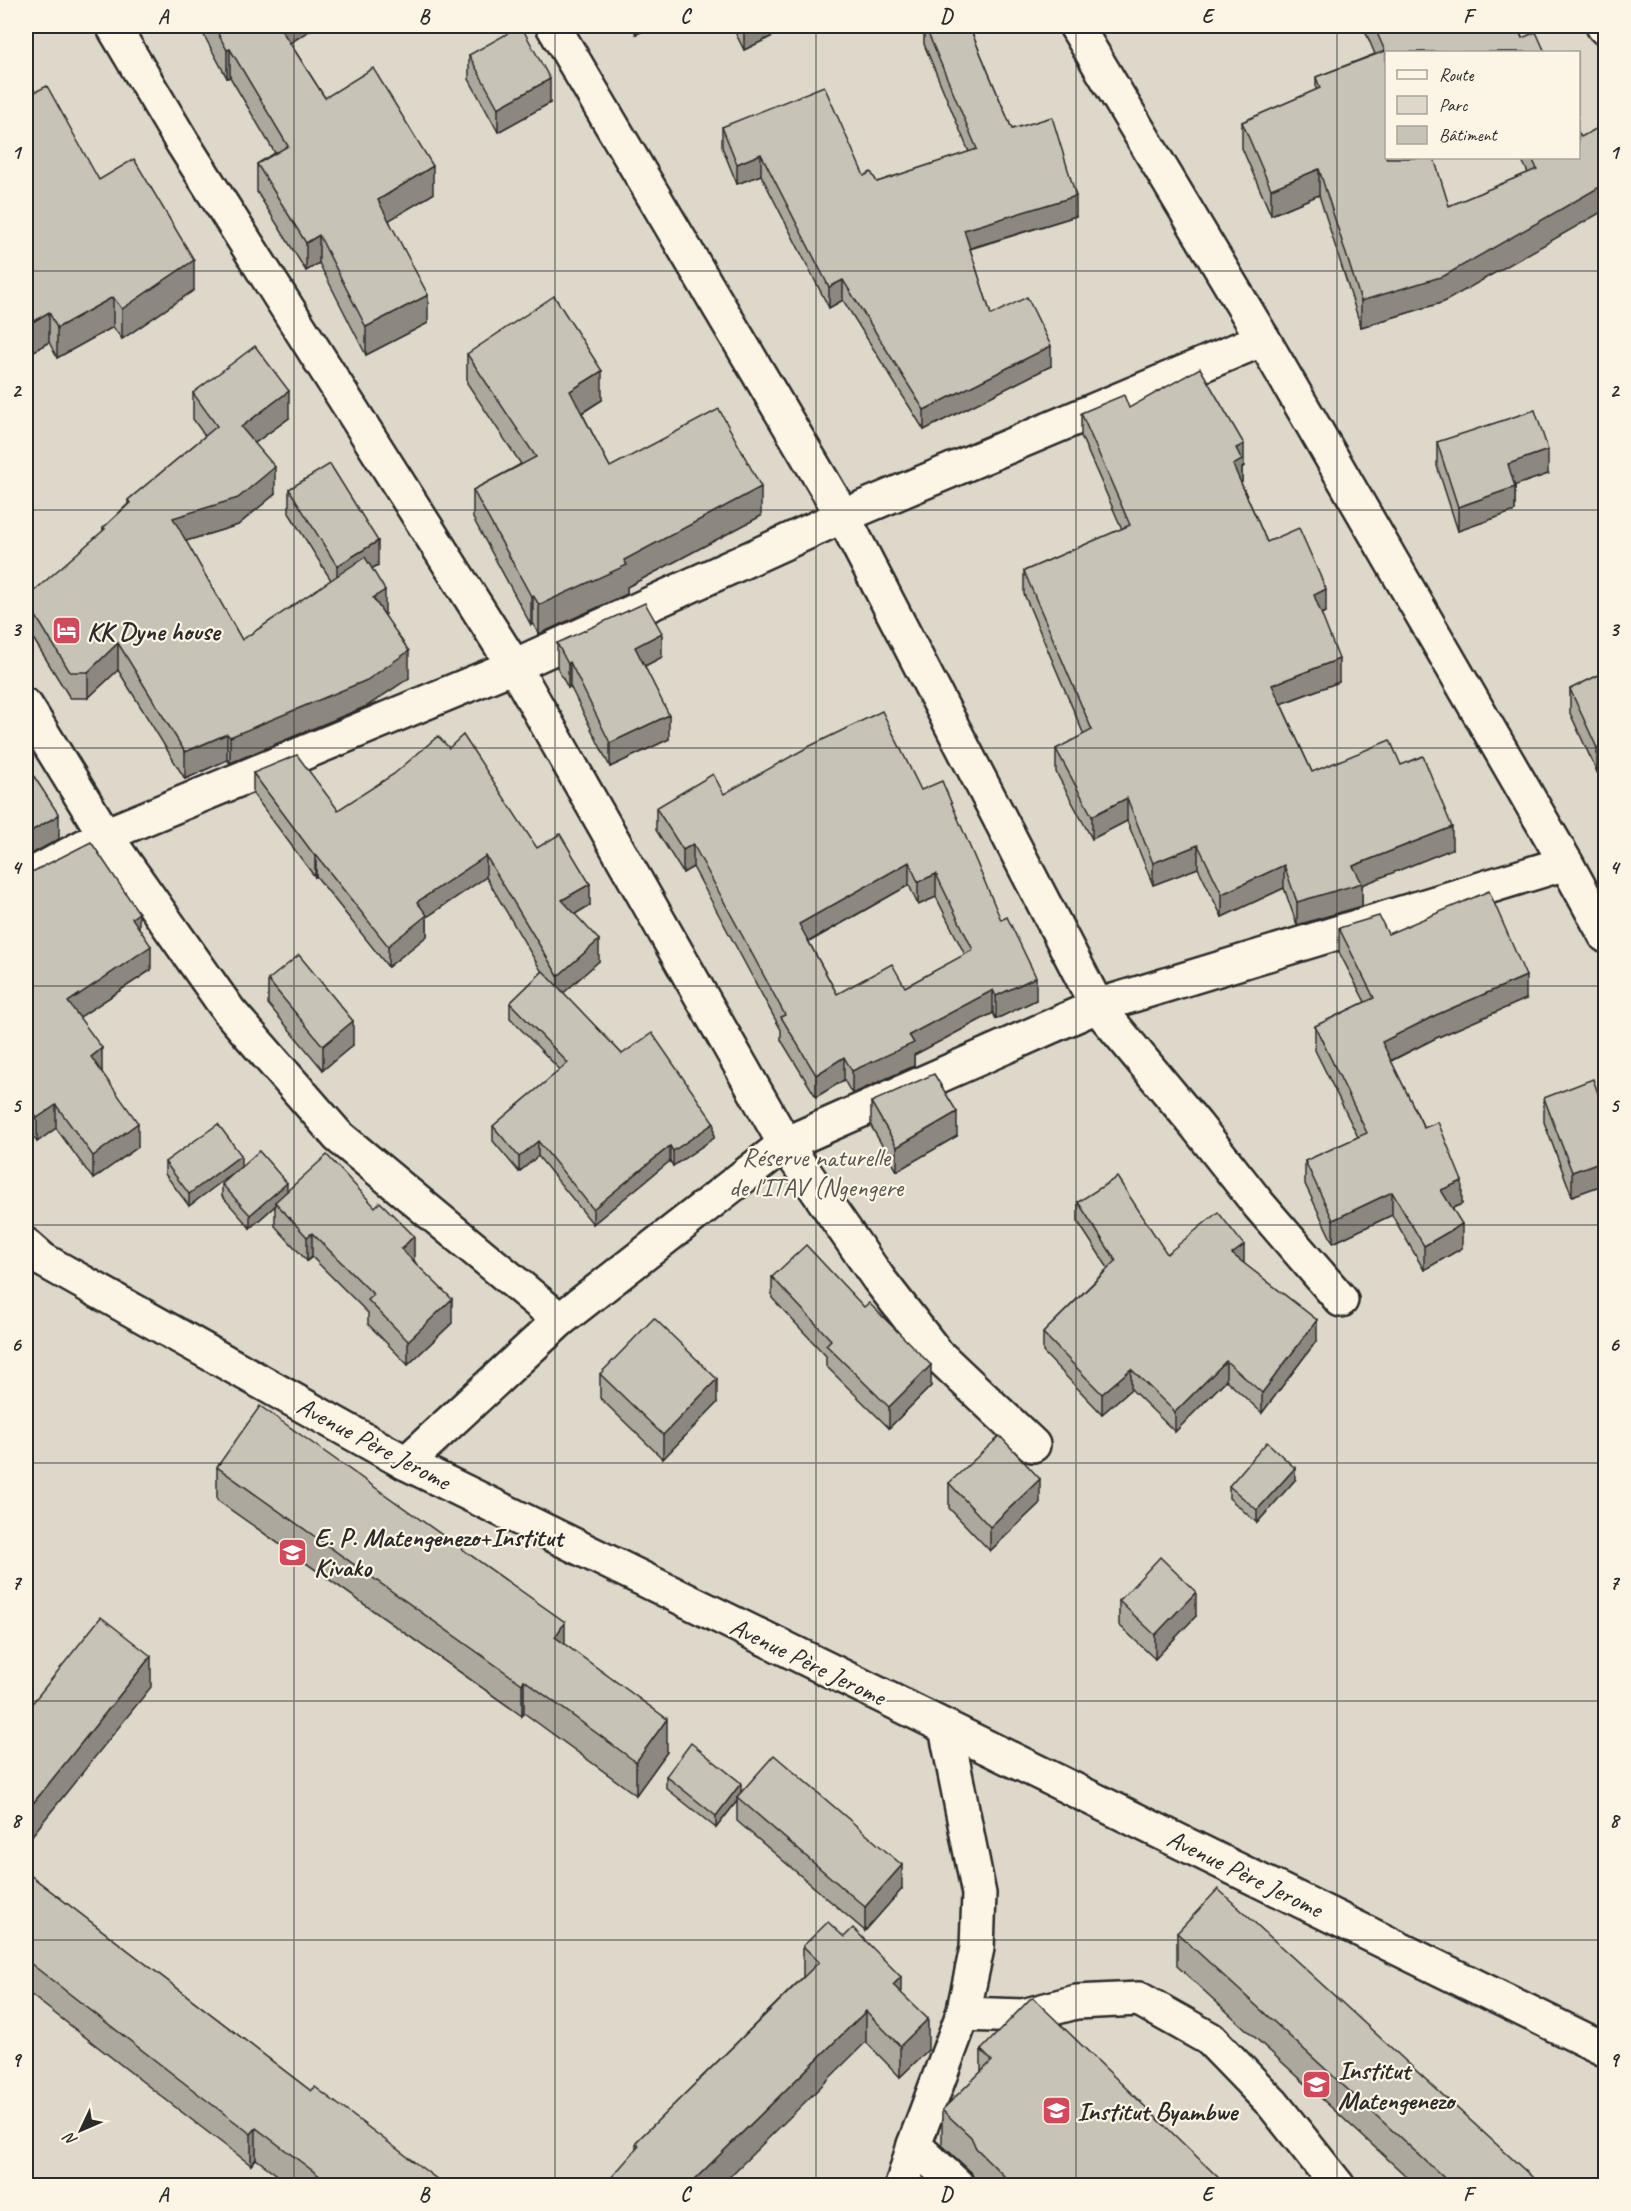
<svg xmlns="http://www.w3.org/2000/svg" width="1631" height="2211" viewBox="0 0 1631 2211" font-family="Caveat,sans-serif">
  <rect width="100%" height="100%" fill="#fcf5e5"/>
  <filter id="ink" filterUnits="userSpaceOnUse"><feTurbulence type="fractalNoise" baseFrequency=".0167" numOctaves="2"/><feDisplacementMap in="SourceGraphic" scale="12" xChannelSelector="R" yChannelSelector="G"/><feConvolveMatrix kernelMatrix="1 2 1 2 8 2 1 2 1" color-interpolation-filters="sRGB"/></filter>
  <g filter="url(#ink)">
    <!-- green -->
    <path fill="#ded8ca" stroke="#84827a" stroke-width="1.5" fill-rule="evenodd" d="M26 26H1605V2185H26ZM1386 52H1578V158H1386Z"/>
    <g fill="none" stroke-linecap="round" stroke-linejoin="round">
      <defs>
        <g id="street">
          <path d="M113 26 182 142 514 666 785 1144 878 1278 937 1354 1033 1445"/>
          <path d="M553 26 843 516 1097 1006 1196 1125 1259 1205 1341 1300"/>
          <path d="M1076 26 1263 339 1566 863 1606 936"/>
          <path d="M1603 26 1606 29"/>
          <path d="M26 706 105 835 229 1011 338 1136 560 1320"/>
          <path d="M26 878 105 835 514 666 843 516 1263 339"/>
          <path d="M406 1463 560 1320 785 1144 1097 1006 1566 863"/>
          <path d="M963 2014 1023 2016 1076 2002 1139 1999 1210 2039 1273 2104 1338 2186"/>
          <path d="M914 2145 958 2186"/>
          <path d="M902 2186 914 2145 963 2014 977 1948 979 1894 946 1728"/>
        </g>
        <path id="secondary" d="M26 1245 43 1260 406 1463 1606 2050"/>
      </defs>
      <!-- street casing -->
      <use href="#street" stroke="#2b2b2b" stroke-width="38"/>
      <!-- secondary casing -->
      <use href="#secondary" stroke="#2b2b2b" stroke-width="38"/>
      <!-- street -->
      <use href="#street" stroke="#fcf5e5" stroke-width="33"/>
      <!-- secondary -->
      <use href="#secondary" stroke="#fcf5e5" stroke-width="33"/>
    </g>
    <!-- wall -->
    <g fill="#aca89d" stroke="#2b2b2b" stroke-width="1.5" fill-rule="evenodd">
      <path d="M199 26H317L290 43 325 98 433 194 389 220 428 323 366 355 319 263 306 271 257 192V164L275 153 230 77 227 78Z"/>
      <path d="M632 26H655L636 34Z"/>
      <path d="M732 26H789V28L744 50Z"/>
      <path d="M924 26H969L1012 129 1076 216 970 249 991 315 1051 366 924 430 843 300 829 308 761 175 737 184 722 147V127L864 176 877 182 969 152 924 44Z"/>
      <path d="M1363 26H1517L1522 38 1545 52H1386L1449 206 1528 173 1521 158H1578L1444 302 1361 327 1319 195 1271 215 1242 148V122L1316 90V77L1375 54Z"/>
      <path d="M469 55 550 103 498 132 469 79Z"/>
      <path d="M26 75 35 92 99 180 194 290 122 339 113 327 57 358 49 342 26 356Z"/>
      <path d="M467 354 602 400 582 413 610 467 761 516 627 587V594L539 634 533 624 531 625 473 518V490L521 464 467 383Z"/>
      <path d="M193 393 289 418 255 443 275 494 238 525 186 541 242 640 331 580 289 513V489L378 565 372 568 385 616 409 678 367 706 230 763 227 760 185 779 118 670 88 698H70L26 627V598L103 531V528L128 504V500L205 436 193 419Z"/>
      <path d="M1129 408 1244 466 1242 468V482L1241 483 1267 542 1326 612 1321 614 1339 682 1281 704 1312 772 1401 765 1452 849 1362 885V906L1297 925 1284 888 1222 917 1198 868 1153 885 1127 821 1092 839 1056 772V749L1084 735 1024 594V571L1122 529 1081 436V413Z"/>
      <path d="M1437 442 1548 474 1515 485V511L1458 531 1437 466Z"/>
      <path d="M557 643 662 657 645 666 669 739 610 767 570 686 568 688 557 667Z"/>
      <path d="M1605 672 1597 772 1570 713V689Z"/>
      <path d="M253 773 338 810 537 848 590 905 575 914 599 961 563 993 622 1054 714 1138 673 1166 670 1161 593 1224 538 1156 519 1172 493 1141V1126L560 1070 510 1018V1003L542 972 486 877 427 917V936L388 967 316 876 315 877 253 794Z"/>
      <path d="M921 790 1036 1000 996 1019 993 1013 914 1055V1066L852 1094 844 1080 816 1097 781 1040V1030L693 867 683 873 656 830V808L724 794ZM909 885 918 905 936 897 965 955 905 987 837 994 809 942Z"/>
      <path d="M26 873 139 928 151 970 79 1017 102 1071V1072L138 1147 93 1179 56 1128 37 1142 26 1126Z"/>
      <path d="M1339 928 1388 934 1526 999 1436 1038 1391 1061 1462 1204 1452 1208 1462 1248 1424 1270 1392 1215 1333 1243 1305 1184V1161L1358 1137 1315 1050V1026L1365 1002 1339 952Z"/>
      <path d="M268 980 353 1045 323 1070 268 1004Z"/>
      <path d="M1544 1098 1605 1113V1184L1572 1196 1544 1122Z"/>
      <path d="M871 1102 957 1136 897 1171 871 1126Z"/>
      <path d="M165 1162 241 1167 287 1191 414 1260 452 1323 408 1365 368 1324V1313L312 1257 307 1261 275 1226V1206L250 1228 222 1196V1184L240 1167 189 1206 165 1174Z"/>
      <path d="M1078 1202 1167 1254 1244 1264 1317 1340 1262 1413 1226 1380 1175 1432 1131 1389 1102 1414 1043 1352V1333L1108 1268 1078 1222Z"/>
      <path d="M772 1277 931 1386 889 1428 826 1366V1356L772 1298Z"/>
      <path d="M600 1374 717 1403 663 1459 600 1398Z"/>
      <path d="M217 1467 565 1645 667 1752 636 1795 524 1713 522 1716 217 1500Z"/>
      <path d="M1295 1480 1257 1523 1229 1498V1486Z"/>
      <path d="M949 1483 1040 1503 990 1551 949 1508Z"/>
      <path d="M1119 1601 1196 1616 1155 1659 1119 1625Z"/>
      <path d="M666 1776 741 1793 902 1889 865 1931 737 1821V1801L716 1828 666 1788Z"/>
      <path d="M26 1872 311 2091 446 2186H292L256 2159 251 2165 201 2127 26 1991Z"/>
      <path d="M1177 1933 1542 2186H1417L1177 1966Z"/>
      <path d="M803 1946 901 1993 928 2050 900 2077 866 2042 636 2150V2142L803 1977Z"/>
      <path d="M981 2050 1227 2186H979L976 2183 971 2172 942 2145V2110L981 2072Z"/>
    </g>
    <!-- shaded-wall -->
    <g fill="#8c8880" stroke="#2b2b2b" stroke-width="1.5">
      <path d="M277 26H317L277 51Z"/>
      <path d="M636 26H655L636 34Z"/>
      <path d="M744 26H789V28L744 50Z"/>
      <path d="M230 49V77L227 78V50Z"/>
      <path d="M550 79V103L498 132V108Z"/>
      <path d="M761 154V175L737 184V164Z"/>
      <path d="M433 166V194L378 227V200Z"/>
      <path d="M1319 169V195L1271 215V189Z"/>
      <path d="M1605 184V210L1444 302 1361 327V301Z"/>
      <path d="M1076 196V216L964 250V230Z"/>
      <path d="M319 235V263L306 271V243Z"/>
      <path d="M194 260V290L122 339V309Z"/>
      <path d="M843 280V300L829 308V287Z"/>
      <path d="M428 295V323L366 355V327Z"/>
      <path d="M113 297V327L57 358V328Z"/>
      <path d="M49 312V342L26 356V326Z"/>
      <path d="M1051 346V366L924 430V410Z"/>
      <path d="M602 371V400L570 420V391Z"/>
      <path d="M289 391V418L241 453V427Z"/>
      <path d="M1244 444V466L1242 468V482L1233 487V465L1236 448Z"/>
      <path d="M1548 450V474L1508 488V464Z"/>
      <path d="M275 467V494L238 525 173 545V518Z"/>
      <path d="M761 487V516L627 587V594L539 634V605Z"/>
      <path d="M1515 487V511L1458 531V507Z"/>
      <path d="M378 541V565L337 590V566Z"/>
      <path d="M1326 589V612L1314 617V595Z"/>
      <path d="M385 590V616L373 598Z"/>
      <path d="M533 595V624L531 625V596Z"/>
      <path d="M662 633V657L635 671V647Z"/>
      <path d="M118 643V670L88 698V672Z"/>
      <path d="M409 651V678L367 706 230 763V737Z"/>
      <path d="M1339 659V682L1272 707V685Z"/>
      <path d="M570 662V686L568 688V664Z"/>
      <path d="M669 715V739L610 767V743Z"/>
      <path d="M227 734V760L185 779V752Z"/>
      <path d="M1605 744V768L1597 772V748Z"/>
      <path d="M1127 798V821L1092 839V816Z"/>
      <path d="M59 815V839L26 857V834Z"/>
      <path d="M1452 827V849L1362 885V906L1297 925V902L1353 866Z"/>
      <path d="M693 844V867L683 873V850Z"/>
      <path d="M1198 845V868L1153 885V863Z"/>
      <path d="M316 855V876L315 877V856Z"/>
      <path d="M486 856V877L427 917V936L388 967V946L417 902Z"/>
      <path d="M909 862V885L799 947V924Z"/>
      <path d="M1284 865V888L1222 917V894Z"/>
      <path d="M936 874V897L918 905V882Z"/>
      <path d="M590 884V905L562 922V900Z"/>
      <path d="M139 913V937L132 918Z"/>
      <path d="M599 940V961L558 998V976Z"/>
      <path d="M151 946V970L68 1025V1002Z"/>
      <path d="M1526 976V999L1436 1038 1382 1065V1042L1436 1015Z"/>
      <path d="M1036 977V1000L996 1019V996Z"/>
      <path d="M993 990V1013L914 1055V1066L852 1094V1071L909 1035Z"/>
      <path d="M353 1021V1045L323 1070V1046Z"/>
      <path d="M102 1048V1071L91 1080V1057Z"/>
      <path d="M844 1057V1080L816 1097V1075Z"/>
      <path d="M56 1105V1128L37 1142V1118Z"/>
      <path d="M957 1112V1136L897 1171V1147Z"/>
      <path d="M138 1123V1147L93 1179V1156Z"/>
      <path d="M714 1123V1138L673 1166V1151Z"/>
      <path d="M538 1141V1156L519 1172V1157Z"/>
      <path d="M670 1146V1161L593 1224V1209Z"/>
      <path d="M241 1155V1167L189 1206V1194Z"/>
      <path d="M1605 1160V1184L1572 1196V1172Z"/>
      <path d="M1462 1181V1204L1441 1213V1190Z"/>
      <path d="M287 1183V1195L275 1202V1206L250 1228V1215Z"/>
      <path d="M1392 1192V1215L1333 1243V1220Z"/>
      <path d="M1462 1224V1248L1424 1270V1246Z"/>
      <path d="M312 1233V1257L307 1261V1237Z"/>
      <path d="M414 1236V1260L401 1273V1249Z"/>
      <path d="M1244 1245V1264L1232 1254Z"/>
      <path d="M452 1299V1323L408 1365V1341Z"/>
      <path d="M1317 1320V1340L1262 1413V1393Z"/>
      <path d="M1226 1361V1380L1175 1432V1412Z"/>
      <path d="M931 1365V1386L889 1428V1407Z"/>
      <path d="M1131 1369V1389L1102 1414V1394Z"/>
      <path d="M717 1379V1403L663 1459V1435Z"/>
      <path d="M1295 1468V1480L1257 1523V1510Z"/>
      <path d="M1040 1479V1503L990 1551V1527Z"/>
      <path d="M1196 1592V1616L1155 1659V1635Z"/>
      <path d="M565 1622V1654L555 1637Z"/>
      <path d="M151 1656V1687L26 1843V1812Z"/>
      <path d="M524 1680V1713L522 1716V1684Z"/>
      <path d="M667 1719V1752L636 1795V1762Z"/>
      <path d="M741 1783V1796L737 1797V1801L716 1828V1816Z"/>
      <path d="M902 1865V1889L865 1931V1907Z"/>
      <path d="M901 1977V2008L893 1985Z"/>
      <path d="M866 2011V2042L720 2186H688Z"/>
      <path d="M928 2019V2050L900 2077V2046Z"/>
      <path d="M256 2128V2159L251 2165V2134Z"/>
    </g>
    <!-- building -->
    <g fill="#c8c3b7" stroke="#2b2b2b" stroke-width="1.5" fill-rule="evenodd">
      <path d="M214 26H279L325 98 373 68 433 166 378 200 428 295 366 327 319 235 306 243 257 164 288 146 230 49 227 50Z"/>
      <path d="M521 26 550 79 498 108 469 55Z"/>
      <path d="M925 26H969L1012 129 1052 117 1076 196 964 230 991 315 1027 297 1051 346 924 410 843 280 829 287 761 154 737 164 722 127 824 86 864 176 871 172 877 182 977 149Z"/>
      <path d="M1374 26H1517L1522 38 1536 32 1545 52H1386V158H1434L1449 206 1537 169 1532 158H1578V132L1581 137 1605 124V184L1444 276 1361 301 1319 169 1271 189 1242 122 1320 88 1316 77 1385 51Z"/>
      <path d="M26 75 35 92 47 86 99 180 134 159 194 260 122 309 113 297 57 328 49 312 26 326Z"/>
      <path d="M554 296 602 371 570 391 610 467 719 409 761 487 624 560 627 565 539 605 533 595 531 596 473 490 536 457 467 354Z"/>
      <path d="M255 346 289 391 241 427 275 467 238 498 173 518 242 640 365 557 385 590 373 598 409 651 367 680 230 737 227 734 185 752 118 643 88 672H70L26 600V598L105 529 103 528 130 503 128 500 217 426 193 393Z"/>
      <path d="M1200 368 1244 444 1236 448 1242 460 1233 465 1267 542 1299 528 1326 589 1314 595 1339 659 1272 685 1312 772 1390 740 1401 765 1423 756 1452 827 1353 866 1362 883 1297 902 1284 865 1222 894 1198 845 1153 863 1127 798 1092 816 1056 749 1092 730 1024 571 1130 525 1081 413 1124 395 1129 408Z"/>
      <path d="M1535 410 1548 450 1508 464 1515 487 1458 507 1437 442Z"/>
      <path d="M330 464 378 541 337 566 289 489Z"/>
      <path d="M645 603 662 633 635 647 669 715 610 743 570 662 568 664 557 643Z"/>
      <path d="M1605 672V744L1597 748 1570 689Z"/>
      <path d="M882 711 921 790 942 781 1001 920 1007 917 1036 977 996 996 993 990 909 1035 914 1043 852 1071 844 1057 816 1075 781 1017 785 1015 693 844 683 850 656 808 713 774 724 794 808 747ZM909 862 918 882 936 874 973 950 905 987 892 964 837 994 799 924Z"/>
      <path d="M463 735 537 848 560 834 590 884 562 900 599 940 558 976 486 856 417 902 427 915 388 946 316 855 315 856 253 773 297 755 338 810 394 774 438 736 449 748Z"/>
      <path d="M26 764 59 815 26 834Z"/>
      <path d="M91 842 139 913 132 918 151 946 68 1002 102 1048 91 1057 138 1123 93 1156 56 1105 37 1118 26 1103V873L34 871Z"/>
      <path d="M1489 891 1526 976 1436 1015 1382 1042 1424 1128 1438 1122 1462 1181 1441 1190 1462 1224 1424 1246 1392 1192 1333 1220 1305 1161 1367 1133 1315 1026 1374 998 1339 928 1379 916 1388 934Z"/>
      <path d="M299 955 353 1021 323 1046 268 980Z"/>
      <path d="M543 971 622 1054 652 1033 714 1123 673 1151 670 1146 593 1209 538 1141 519 1157 493 1126 568 1063 510 1003Z"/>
      <path d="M934 1074 957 1112 897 1147 871 1102Z"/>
      <path d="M1593 1079 1605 1113V1160L1572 1172 1544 1098Z"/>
      <path d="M218 1124 241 1155 189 1194 165 1162Z"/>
      <path d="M259 1151 287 1183 250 1215 222 1184Z"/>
      <path d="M327 1155 375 1207 380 1202 414 1236 401 1249 452 1299 408 1341 368 1300 374 1295 312 1233 307 1237 275 1202Z"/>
      <path d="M1117 1177 1167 1254 1218 1212 1244 1245 1232 1254 1317 1320 1262 1393 1226 1361 1175 1412 1131 1369 1102 1394 1043 1333 1116 1261 1078 1202Z"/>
      <path d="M806 1245 864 1307 869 1303 931 1365 889 1407 826 1345 831 1340 772 1277Z"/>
      <path d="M654 1318 717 1379 663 1435 600 1374Z"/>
      <path d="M260 1406 565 1622 555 1637 667 1719 636 1762 524 1680 522 1684 217 1467Z"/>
      <path d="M1000 1436 1040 1479 990 1527 949 1483Z"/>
      <path d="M1267 1442 1295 1468 1257 1510 1229 1486Z"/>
      <path d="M1160 1557 1196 1592 1155 1635 1119 1601Z"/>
      <path d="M101 1617 151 1656 26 1812V1711Z"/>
      <path d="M691 1743 741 1783 716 1816 666 1776Z"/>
      <path d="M774 1755 902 1865 865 1907 737 1797Z"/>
      <path d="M26 1872 311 2091 315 2087 446 2186H333L256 2128 251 2134 201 2096 26 1960Z"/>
      <path d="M1218 1889 1542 2186H1453L1177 1933Z"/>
      <path d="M828 1922 844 1937 853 1928 901 1977 893 1985 928 2019 900 2046 866 2011 688 2186H604L639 2146 636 2142 819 1962 803 1946Z"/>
      <path d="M1033 1998 1227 2186H1014L976 2148 971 2137 942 2110 992 2061 981 2050 1030 1999Z"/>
    </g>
  </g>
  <!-- grid -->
  <path fill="none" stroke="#2b2b2b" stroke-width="1.5" stroke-opacity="0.55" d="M294 26V2186M555 26V2186M816 26V2186M1076 26V2186M1337 26V2186M26 271H1606M26 510H1606M26 748H1606M26 986H1606M26 1225H1606M26 1463H1606M26 1701H1606M26 1940H1606"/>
  <!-- icons -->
  <defs>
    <symbol id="hotel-square" viewBox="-11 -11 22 22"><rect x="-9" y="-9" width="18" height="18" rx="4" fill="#d1495b" stroke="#fcf5e5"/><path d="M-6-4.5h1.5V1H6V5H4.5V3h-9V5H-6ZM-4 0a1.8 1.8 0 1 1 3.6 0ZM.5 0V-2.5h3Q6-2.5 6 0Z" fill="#fff"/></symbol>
    <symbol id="school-square" viewBox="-11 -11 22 22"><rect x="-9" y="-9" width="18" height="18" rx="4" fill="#d1495b" stroke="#fcf5e5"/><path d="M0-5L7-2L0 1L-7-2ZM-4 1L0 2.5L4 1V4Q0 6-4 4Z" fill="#fff"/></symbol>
  </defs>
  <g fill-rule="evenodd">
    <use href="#hotel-square" x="50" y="614" width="33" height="33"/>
    <use href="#school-square" x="276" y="1536" width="33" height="33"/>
    <use href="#school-square" x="1300" y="2068" width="33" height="33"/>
    <use href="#school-square" x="1040" y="2094" width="33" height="33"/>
  </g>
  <g text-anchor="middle" stroke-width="4.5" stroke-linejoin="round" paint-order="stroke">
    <!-- poi labels -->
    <g font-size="26" font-weight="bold" fill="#2b2b2b" stroke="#fcf5e5" text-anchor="start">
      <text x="87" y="640">KK Dyne house</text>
      <text x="314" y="1546">E. P. Matengenezo+Institut<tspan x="314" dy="30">Kivako</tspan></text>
      <text x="1338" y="2079">Institut<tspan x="1338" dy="30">Matengenezo</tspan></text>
      <text x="1077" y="2120">Institut Byambwe</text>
    </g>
    <!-- park labels -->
    <g font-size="26" fill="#585653" stroke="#fcf5e5">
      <text x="816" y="1166">Réserve naturelle<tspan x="816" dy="30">de l'ITAV (Ngengere</tspan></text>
    </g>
    <!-- street labels -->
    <g font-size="26" fill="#2b2b2b" stroke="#fcf5e5">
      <text transform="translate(374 1443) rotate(28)" y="9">Avenue Père Jerome</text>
      <text transform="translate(808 1661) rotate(26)" y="9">Avenue Père Jerome</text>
      <text transform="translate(1245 1873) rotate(26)" y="9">Avenue Père Jerome</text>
    </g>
  </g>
  <!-- margin -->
  <rect width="1631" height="2211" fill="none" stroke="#fcf5e5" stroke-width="66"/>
  <!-- legend -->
  <rect x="1385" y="51" width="195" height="108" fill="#fcf5e5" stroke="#a8a49b" stroke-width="1.5"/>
  <rect x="1397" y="70" width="30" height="9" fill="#fcf5e5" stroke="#a8a49b" stroke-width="1.5"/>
  <text x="1439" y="81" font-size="18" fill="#2b2b2b">Route</text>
  <rect x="1397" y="96" width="30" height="18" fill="#ded8ca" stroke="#a8a49b" stroke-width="1.5"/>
  <text x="1439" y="111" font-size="18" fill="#2b2b2b">Parc</text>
  <rect x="1397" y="126" width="30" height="18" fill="#c8c3b7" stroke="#a8a49b" stroke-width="1.5"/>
  <text x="1439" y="141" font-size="18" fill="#2b2b2b">Bâtiment</text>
  <!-- north arrow -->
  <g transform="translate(81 2130) rotate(226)" stroke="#fcf5e5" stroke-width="4.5" paint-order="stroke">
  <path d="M0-4.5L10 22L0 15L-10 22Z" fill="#2b2b2b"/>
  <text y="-9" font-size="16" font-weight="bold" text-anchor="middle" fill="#2b2b2b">N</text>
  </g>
  <rect x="33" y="33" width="1565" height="2145" fill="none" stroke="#2b2b2b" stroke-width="2"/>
  <g font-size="20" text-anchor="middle" font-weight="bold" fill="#2b2b2b">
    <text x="163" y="23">A</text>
    <text x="424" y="23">B</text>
    <text x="685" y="23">C</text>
    <text x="946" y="23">D</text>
    <text x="1207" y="23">E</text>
    <text x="1468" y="23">F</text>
    <text x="16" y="159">1</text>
    <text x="1614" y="159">1</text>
    <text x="16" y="397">2</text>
    <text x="1614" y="397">2</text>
    <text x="16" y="636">3</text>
    <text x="1614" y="636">3</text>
    <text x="16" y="874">4</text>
    <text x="1614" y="874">4</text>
    <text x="16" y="1112">5</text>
    <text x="1614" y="1112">5</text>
    <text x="16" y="1351">6</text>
    <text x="1614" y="1351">6</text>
    <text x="16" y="1589">7</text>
    <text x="1614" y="1589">7</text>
    <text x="16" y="1827">8</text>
    <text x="1614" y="1827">8</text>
    <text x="16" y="2066">9</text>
    <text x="1614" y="2066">9</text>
    <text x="163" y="2201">A</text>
    <text x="424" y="2201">B</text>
    <text x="685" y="2201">C</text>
    <text x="946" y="2201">D</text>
    <text x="1207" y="2201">E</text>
    <text x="1468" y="2201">F</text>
  </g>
</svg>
